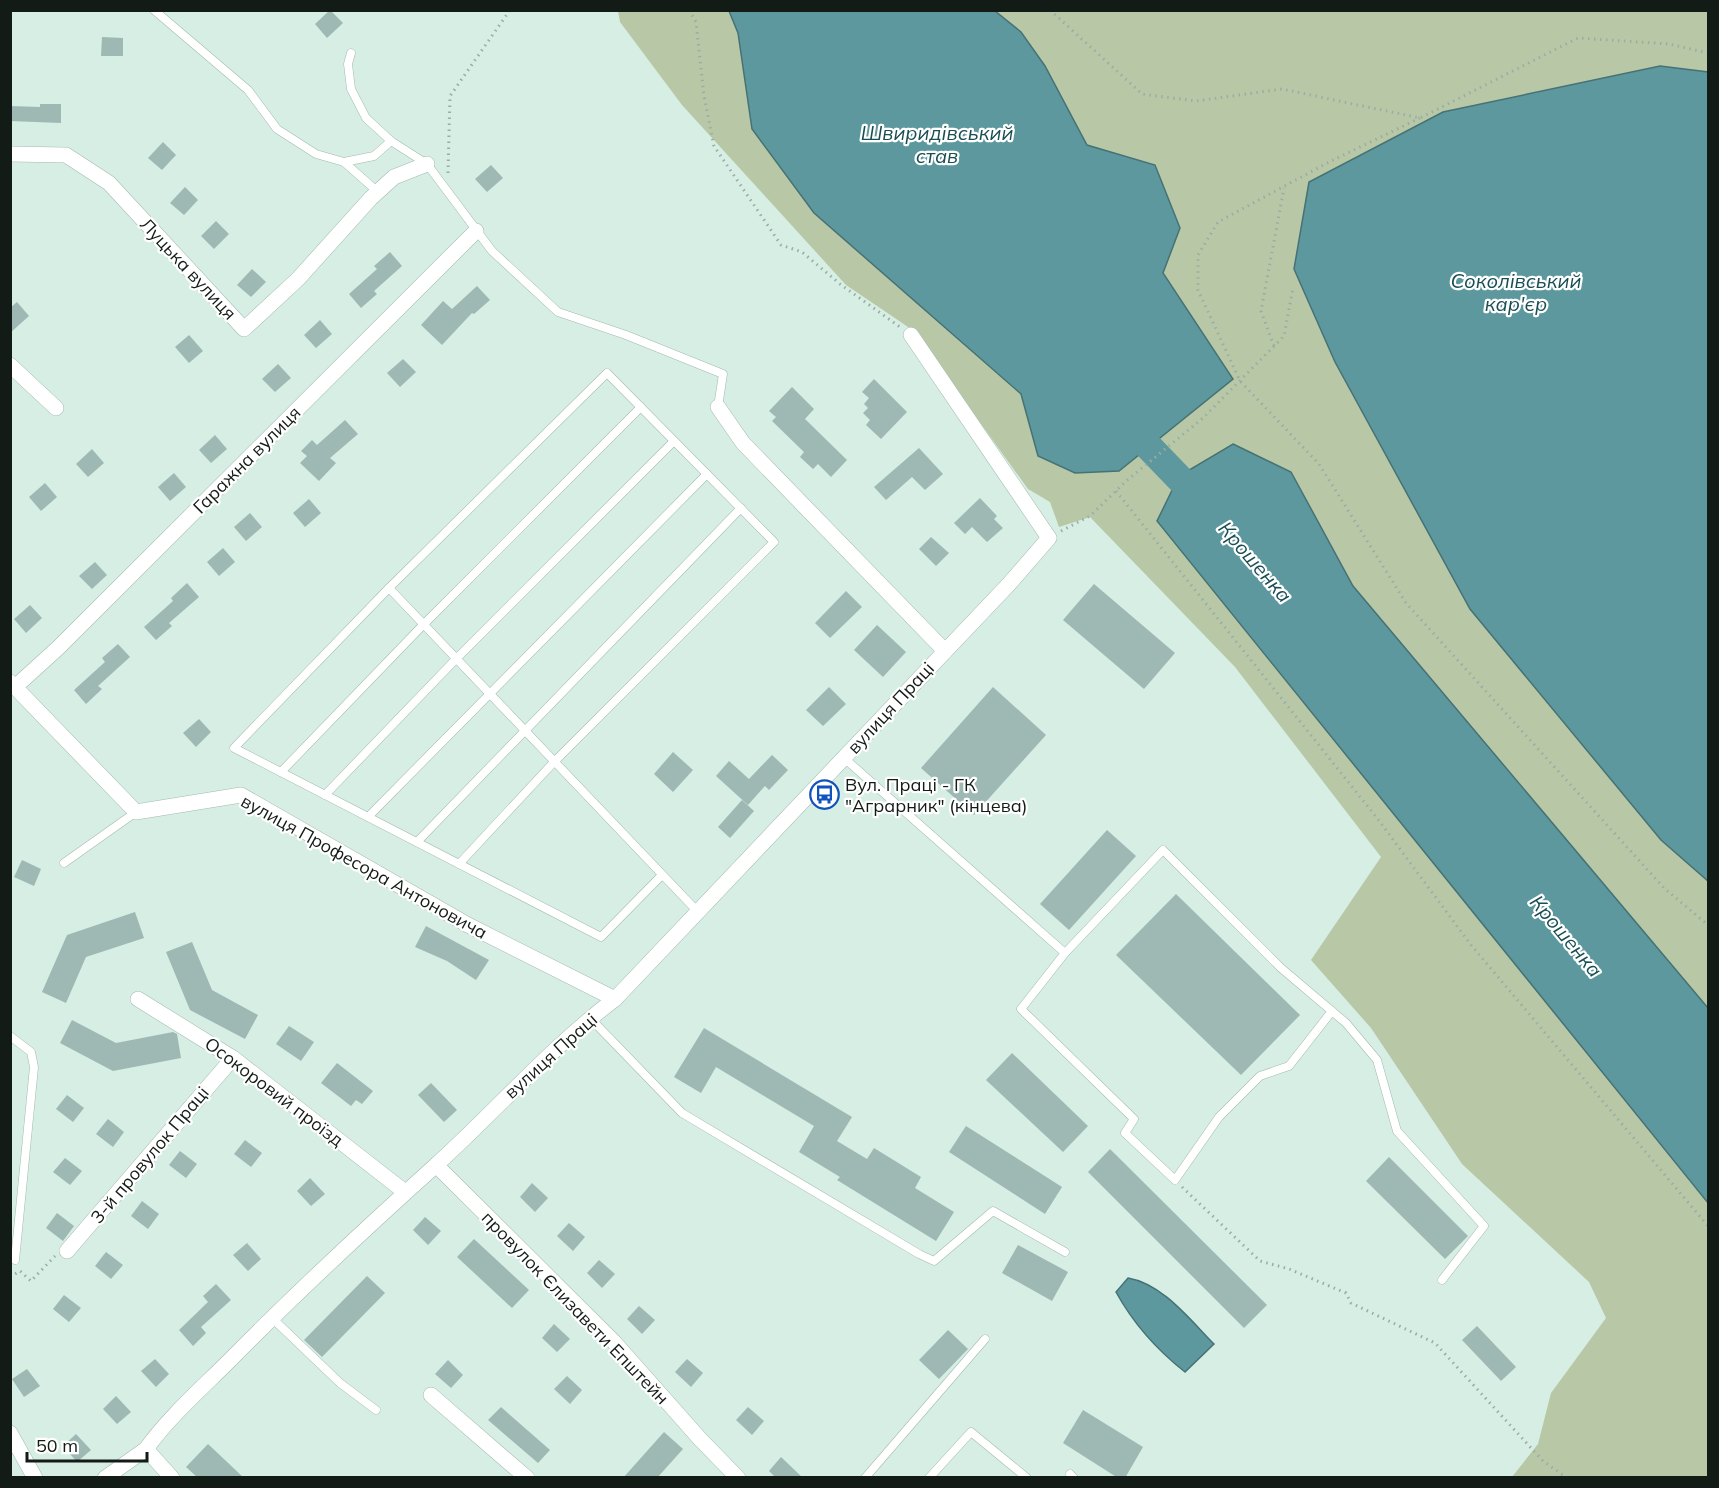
<svg xmlns="http://www.w3.org/2000/svg" width="1719" height="1488" viewBox="0 0 1719 1488" font-family="Mulish,sans-serif">
  <rect width="100%" height="100%" fill="#d6eee3"/>
  <!-- green -->
  <path fill="#b8c8a6" d="M618 11H729L738 33 752 129 814 213 1021 394 1038 456 1119 471 1233 379 1163 273 1180 227 1155 165 1087 145 1045 66 1021 32 995 11H1708V72L1660 66 1661 840 1708 881V1008L1352 586 1291 472 1157 521 1708 1203V1477H1512L1538 1444 1551 1393 1606 1318 1589 1282 1462 1164 1371 1028 1311 960 1381 857 1235 667 1090 517 1059 527 1050 502 1028 489 914 331 846 285 682 105 620 22Z"/>
  <!-- water -->
  <g fill="#5c989d" stroke="#467275" stroke-width="1.5">
    <path d="M729 11H995L1021 32 1045 66 1087 145 1155 165 1180 228 1163 273 1233 379 1119 471 1075 473 1038 456 1021 394 814 213 752 129 738 33Z"/>
    <path d="M1660 66 1708 72V881L1661 840 1470 609 1335 362 1294 269 1309 182 1443 112Z"/>
    <path d="M1233 444 1291 472 1353 586 1708 1008V1203L1157 521 1179 476Z"/>
    <path d="M1128 1278C1163 1284 1190 1320 1214 1344L1185 1372C1157 1350 1133 1323 1116 1292Z"/>
  </g>
  <g fill="none" stroke-linecap="round" stroke-linejoin="round">
    <!-- river -->
    <path stroke="#5c989d" stroke-width="28" d="M1125 416 1149 447 1205 505"/>
  </g>
  <!-- building -->
  <g fill="#9eb8b4">
    <path d="M330 10 343 23 327 38 315 24Z"/>
    <path d="M102 37 123 38V56H101Z"/>
    <path d="M40 104H61V123L10 121V106L40 107Z"/>
    <path d="M163 142 176 155 162 170 148 158Z"/>
    <path d="M491 165 503 178 487 192 475 179Z"/>
    <path d="M185 187 198 200 184 215 170 203Z"/>
    <path d="M216 221 229 234 214 249 201 236Z"/>
    <path d="M390 252 402 266 374 291 377 294 361 308 349 294 377 269 374 266Z"/>
    <path d="M252 269 266 282 251 297 237 285Z"/>
    <path d="M477 286 490 300 474 314 472 313 442 345 421 325 443 301 452 309Z"/>
    <path d="M17 302 29 316 10 333V308Z"/>
    <path d="M320 320 332 334 316 348 304 335Z"/>
    <path d="M189 335 203 351 189 363 175 347Z"/>
    <path d="M403 359 416 372 400 387 387 373Z"/>
    <path d="M278 364 291 378 275 392 262 379Z"/>
    <path d="M874 379 907 412 881 439 866 425 870 420 863 413 868 408 864 404 869 398 862 392Z"/>
    <path d="M792 387 814 409 805 419 847 460 831 477 818 464 813 469 800 457 804 452 772 421 776 417 769 411Z"/>
    <path d="M345 420 358 434 330 458 336 463 319 481 300 463 307 456 301 451 312 440 317 445Z"/>
    <path d="M215 435 227 449 211 463 199 450Z"/>
    <path d="M919 448 943 474 925 490 912 477 886 500 874 487Z"/>
    <path d="M92 449 104 463 88 477 76 464Z"/>
    <path d="M174 473 186 487 170 501 158 487Z"/>
    <path d="M45 483 57 497 41 511 29 497Z"/>
    <path d="M980 498 997 516 994 519 1003 528 987 542 972 527 965 534 954 523Z"/>
    <path d="M309 499 321 513 305 527 293 513Z"/>
    <path d="M250 513 262 527 246 541 234 527Z"/>
    <path d="M931 537 949 553 936 566 919 549Z"/>
    <path d="M223 548 235 562 219 576 207 562Z"/>
    <path d="M95 562 107 575 92 589 79 576Z"/>
    <path d="M187 583 199 597 169 623 172 626 156 640 144 627 173 601 171 598Z"/>
    <path d="M1094 584 1175 653 1144 689 1063 620Z"/>
    <path d="M846 591 862 607 830 638 815 623Z"/>
    <path d="M30 605 42 618 26 633 14 619Z"/>
    <path d="M877 625 906 652 883 677 854 650Z"/>
    <path d="M118 644 130 657 98 686 102 689 86 704 74 690 105 662 102 658Z"/>
    <path d="M829 687 846 704 823 726 806 710Z"/>
    <path d="M993 687 1046 735 974 815 921 768Z"/>
    <path d="M199 719 211 732 196 747 183 733Z"/>
    <path d="M673 752 693 770 673 792 654 774Z"/>
    <path d="M772 755 788 770 769 790 765 786 748 805 716 776 729 761 749 779Z"/>
    <path d="M742 800 754 811 730 838 718 827Z"/>
    <path d="M1107 830 1136 856 1069 930 1040 904Z"/>
    <path d="M22 860 41 869 34 886 14 877Z"/>
    <path d="M1176 894 1300 1015 1241 1075 1116 955Z"/>
    <path d="M135 912 144 938 86 957 66 1003 42 992 67 935Z"/>
    <path d="M426 926 489 960 476 980 447 961 415 947Z"/>
    <path d="M192 942 212 990 258 1015 245 1039 190 1010 166 952Z"/>
    <path d="M72 1020 116 1043 173 1032 177 1034 181 1058 113 1071 60 1043Z"/>
    <path d="M289 1026 314 1042 301 1061 276 1044Z"/>
    <path d="M704 1028 852 1117 837 1141 867 1159 874 1148 921 1177 915 1188 954 1212 936 1241 837 1180 840 1177 799 1152 814 1126 716 1067 701 1093 674 1077Z"/>
    <path d="M1012 1053 1088 1126 1063 1152 986 1080Z"/>
    <path d="M337 1063 373 1091 362 1104 356 1100 351 1106 321 1083Z"/>
    <path d="M431 1083 457 1110 444 1122 418 1095Z"/>
    <path d="M67 1095 84 1108 73 1122 56 1109Z"/>
    <path d="M108 1119 124 1132 113 1147 96 1134Z"/>
    <path d="M966 1126 1062 1187 1045 1214 949 1152Z"/>
    <path d="M245 1140 262 1153 251 1167 234 1154Z"/>
    <path d="M1110 1149 1267 1305 1244 1328 1088 1172Z"/>
    <path d="M180 1151 197 1164 186 1178 169 1165Z"/>
    <path d="M1389 1157 1468 1236 1445 1259 1366 1181Z"/>
    <path d="M65 1158 82 1171 70 1185 53 1172Z"/>
    <path d="M310 1178 325 1194 311 1206 297 1191Z"/>
    <path d="M532 1183 548 1198 535 1212 520 1197Z"/>
    <path d="M142 1201 159 1214 148 1229 131 1216Z"/>
    <path d="M57 1213 74 1226 63 1241 46 1228Z"/>
    <path d="M425 1217 441 1231 428 1245 413 1230Z"/>
    <path d="M569 1223 585 1237 573 1251 557 1236Z"/>
    <path d="M474 1239 529 1290 512 1308 457 1257Z"/>
    <path d="M247 1243 261 1259 248 1271 233 1255Z"/>
    <path d="M1018 1245 1068 1272 1052 1301 1002 1273Z"/>
    <path d="M106 1252 123 1265 111 1279 95 1266Z"/>
    <path d="M599 1260 615 1274 602 1288 587 1273Z"/>
    <path d="M367 1276 385 1293 322 1357 304 1340Z"/>
    <path d="M216 1284 231 1300 201 1327 206 1333 193 1346 179 1330 208 1302 203 1296Z"/>
    <path d="M64 1295 81 1308 69 1322 53 1309Z"/>
    <path d="M639 1306 655 1320 642 1334 627 1319Z"/>
    <path d="M554 1324 570 1339 557 1352 542 1338Z"/>
    <path d="M1477 1326 1516 1367 1501 1381 1462 1340Z"/>
    <path d="M948 1330 968 1349 939 1379 919 1360Z"/>
    <path d="M155 1359 169 1374 156 1387 141 1371Z"/>
    <path d="M687 1359 703 1373 691 1387 675 1372Z"/>
    <path d="M448 1360 463 1375 451 1388 435 1374Z"/>
    <path d="M27 1369 40 1386 24 1397 12 1379Z"/>
    <path d="M567 1376 582 1390 570 1404 554 1389Z"/>
    <path d="M116 1396 131 1412 117 1424 103 1409Z"/>
    <path d="M501 1407 550 1450 538 1463 488 1420Z"/>
    <path d="M748 1407 764 1421 752 1435 736 1420Z"/>
    <path d="M1083 1410 1143 1447 1125 1478H1118L1063 1443Z"/>
    <path d="M664 1432 683 1449 657 1478H623Z"/>
    <path d="M76 1434 91 1450 77 1462 63 1446Z"/>
    <path d="M208 1444 244 1478H198L186 1467Z"/>
    <path d="M781 1457 803 1478H776L769 1471Z"/>
  </g>
  <g fill="none" stroke-linecap="round" stroke-linejoin="round">
    <defs>
      <g id="lane">
        <path d="M154 10 248 90 277 129 316 154 344 162 378 192"/>
        <path d="M351 53 348 64 351 89 366 118 391 141 427 164 492 251 558 312 626 335 723 374 718 407"/>
        <path d="M344 162 374 156 391 141"/>
        <path d="M389 588 607 373 774 542 554 762 459 864"/>
        <path d="M844 758 1065 953 1163 850 1281 968 1346 1023 1377 1060 1397 1131 1484 1226 1442 1280"/>
        <path d="M281 772 423 625 641 407"/>
        <path d="M325 795 456 659 674 441"/>
        <path d="M368 817 707 474"/>
        <path d="M417 842 741 508"/>
        <path d="M64 863 136 812"/>
        <path d="M662 875 601 937 234 748 389 588C492 696 595 804 698 912"/>
        <path d="M1065 953 1021 1009 1134 1119 1125 1133 1175 1180 1219 1117 1260 1076 1289 1066 1332 1011"/>
        <path d="M590 1018 682 1113 919 1254 934 1261 993 1211 1065 1252"/>
        <path d="M10 1036 31 1052 34 1067 15 1260"/>
        <path d="M272 1318 340 1383 376 1410"/>
        <path d="M1070 1474 1074 1478"/>
        <path d="M865 1478 985 1339"/>
        <path d="M929 1478 971 1432 1027 1478"/>
      </g>
      <g id="street">
        <path d="M10 154 66 155 109 183 244 329 298 279 371 198 394 177 427 164"/>
        <path d="M10 365 56 408"/>
        <path d="M718 407 743 443 945 651"/>
        <path d="M10 682 136 812 241 795 468 925 615 999"/>
        <path d="M15 687 58 648 476 231"/>
        <path d="M138 999 233 1058 405 1192"/>
        <path d="M436 1165 614 1342 700 1439 738 1478"/>
        <path d="M67 1251 233 1058"/>
        <path d="M431 1395 527 1478"/>
        <path d="M10 1433 35 1478"/>
        <path d="M105 1478 146 1449"/>
        <path d="M172 1478 146 1449C170 1416 201 1389 230 1360 296 1293 365 1229 435 1166 496 1111 549 1049 615 999L1009 584 1049 538 911 335"/>
      </g>
    </defs>
    <!-- lane casing -->
    <use href="#lane" stroke="#a4baaf" stroke-width="9"/>
    <!-- street casing -->
    <use href="#street" stroke="#a4baaf" stroke-width="16"/>
    <!-- path -->
    <g stroke="#9aada4" stroke-width="3" stroke-dasharray="1.5 4.5" stroke-linecap="butt">
      <path d="M689 10 696 22 704 96 714 146 781 245 802 252 840 284 900 327"/>
      <path d="M1050 10 1142 94 1196 101 1282 89 1420 118 1578 38 1669 44 1708 53"/>
      <path d="M1420 118 1329 162 1218 222 1198 255V290L1240 381 1319 464 1406 603 1664 888 1708 925"/>
      <path d="M448 173 450 96 510 10"/>
      <path d="M1274 346 1261 311 1284 188"/>
      <path d="M1116 491 1377 818 1471 945 1708 1226"/>
      <path d="M1061 531 1090 516 1125 482 1203 418 1284 336 1293 288"/>
      <path d="M1182 1187 1260 1261 1289 1269 1346 1293 1351 1303 1435 1343 1543 1461 1567 1478"/>
      <path d="M10 1277 20 1271 31 1281 55 1256"/>
    </g>
    <!-- lane -->
    <use href="#lane" stroke="#fff" stroke-width="8"/>
    <!-- street -->
    <use href="#street" stroke="#fff" stroke-width="15"/>
  </g>
  <!-- icons -->
  <defs>
    <symbol id="bus-ring" viewBox="-11 -11 22 22"><circle r="9.5" fill="#fff" stroke="#1252bd" stroke-width="1.5"/><path d="M-5-6H5V4H4V6H2V4H-2V6H-4V4H-5ZM-3.5-4V0h7V-4ZM-3.5 1.2v1.5H-2V1.2ZM2 1.2v1.5H3.5V1.2Z" fill="#1252bd"/></symbol>
  </defs>
  <g fill-rule="evenodd">
    <use href="#bus-ring" x="808" y="778" width="33" height="33"/>
  </g>
  <g text-anchor="middle" stroke-width="4.5" stroke-linejoin="round" paint-order="stroke">
    <!-- street labels -->
    <g font-size="18" fill="#131b17" stroke="#fff">
      <text transform="translate(188 269) rotate(47)" y="6">Луцька вулиця</text>
      <text transform="translate(247 460) rotate(-45)" y="6">Гаражна вулиця</text>
      <text transform="translate(891 708) rotate(-47)" y="6">вулиця Праці</text>
      <text transform="translate(364 867) rotate(29)" y="6">вулиця Професора Антоновича</text>
      <text transform="translate(551 1056) rotate(-42)" y="6">вулиця Праці</text>
      <text transform="translate(274 1092) rotate(37)" y="6">Осокоровий проїзд</text>
      <text transform="translate(150 1155) rotate(-50)" y="6">3-й провулок Праці</text>
      <text transform="translate(575 1308) rotate(46)" y="6">провулок Єлизавети Епштейн</text>
    </g>
    <!-- poi labels -->
    <g font-size="18" fill="#131b17" stroke="#fff" text-anchor="start">
      <text x="845" y="791">Вул. Праці - ГК<tspan x="845" dy="21">"Аграрник" (кінцева)</tspan></text>
    </g>
    <!-- water labels -->
    <g font-size="20" font-style="italic" fill="#194e53" stroke="#fff">
      <text x="937" y="140">Швиридівський<tspan x="937" dy="23">став</tspan></text>
      <text x="1516" y="288">Соколівський<tspan x="1516" dy="23">кар'єр</tspan></text>
      <text transform="translate(1255 562) rotate(49)" y="7">Крошенка</text>
      <text transform="translate(1566 936) rotate(50)" y="7">Крошенка</text>
    </g>
  </g>
  <!-- border -->
  <rect width="1719" height="1488" fill="none" stroke="#131b17" stroke-width="24"/>
  <!-- scale -->
  <path d="M27 1452v9h120v-9" fill="none" stroke="#131b17" stroke-width="3"/>
  <text x="36" y="1452" font-size="18" fill="#131b17" stroke="#ffffff" stroke-width="4.5" paint-order="stroke">50 m</text>
</svg>
